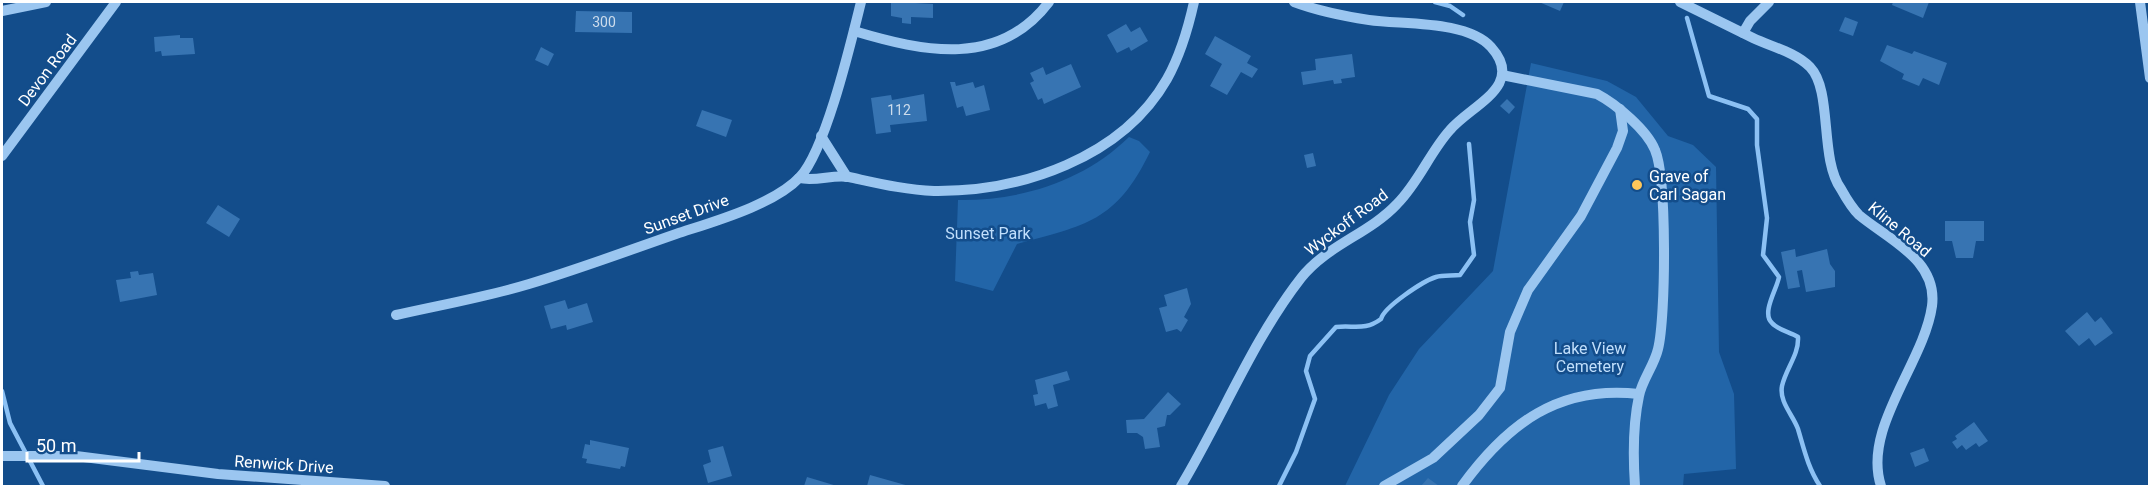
<svg xmlns="http://www.w3.org/2000/svg" width="2151" height="488" viewBox="0 0 2151 488" font-family="Roboto,sans-serif">
  <rect width="100%" height="100%" fill="#134d8b"/>
  <!-- green -->
  <g fill="#2265a8">
    <path d="M1531 63 1607 81 1636 97 1668 136 1693 145 1716 167 1719 352 1734 394 1736 469 1684 474 1683 486H1345L1389 395 1419 349 1493 271Z"/>
    <path d="M1129 137 1139 141 1150 152C1116 222 1086 225 1017 244L993 291 955 281 958 200C1021 201 1084 181 1129 137Z"/>
  </g>
  <g fill="none" stroke-linecap="round" stroke-linejoin="round">
    <!-- stream -->
    <g stroke="#8cc1f4" stroke-width="4.5">
      <path d="M1435 2 1450 6 1463 15"/>
      <path d="M1687 18 1709 96 1748 109 1757 119V145L1767 218 1763 255 1779 277C1777 289 1761 313 1772 323 1778 330 1790 332 1798 337 1799 355 1786 368 1782 386 1779 402 1793 415 1798 429 1804 449 1808 468 1820 486"/>
      <path d="M2 391 10 423 43 486"/>
      <path d="M1279 486 1296 452 1315 399 1306 371 1310 356 1336 327C1354 325 1365 331 1381 319 1384 307 1423 281 1436 277 1443 275 1452 276 1460 275L1474 255 1470 222 1474 200 1469 144"/>
    </g>
  </g>
  <!-- building -->
  <g fill="#3774b2">
    <path d="M898 2 933 4V18L911 17V24L902 23V18L891 16V3Z"/>
    <path d="M1539 2H1564L1560 11Z"/>
    <path d="M1893 2H1929L1923 18 1892 5Z"/>
    <path d="M576 11 632 12V33L575 32Z"/>
    <path d="M1845 17 1858 22 1853 36 1839 31Z"/>
    <path d="M1126 24 1131 32 1140 27 1148 41 1131 51 1129 47 1117 53 1107 35Z"/>
    <path d="M180 35V38H193L195 54 162 56 161 51 155 52 154 37Z"/>
    <path d="M1215 36 1251 56 1247 63 1258 69 1252 78 1241 72 1227 95 1210 86 1222 64 1205 54Z"/>
    <path d="M1887 45 1912 54 1914 51 1947 63 1939 85 1923 78 1919 86 1902 79 1904 74 1880 61Z"/>
    <path d="M541 47 554 54 548 66 535 60Z"/>
    <path d="M1352 54 1355 77 1341 79 1342 83 1334 84 1333 80 1303 85 1301 72 1316 70 1315 59Z"/>
    <path d="M1071 64 1081 87 1044 104 1042 98 1038 100 1030 83 1034 81 1030 73 1043 67 1046 75Z"/>
    <path d="M950 82H955L956 86 973 82 975 88 984 85 990 110 966 116 963 106 957 108Z"/>
    <path d="M924 94 927 121 890 125 891 132 876 134 871 98 891 95 892 100Z"/>
    <path d="M1507 99 1515 107 1509 114 1500 106Z"/>
    <path d="M702 110 732 120 726 137 696 126Z"/>
    <path d="M1313 153 1316 166 1307 168 1304 155Z"/>
    <path d="M218 205 240 219 229 237 206 223Z"/>
    <path d="M1945 221H1984V241H1976L1973 258H1956L1952 241H1945Z"/>
    <path d="M1795 249 1796 257 1827 249 1830 264 1835 271V287L1806 292 1802 270 1797 271 1800 287 1788 289 1781 252Z"/>
    <path d="M138 271 139 275 153 273 157 295 120 302 116 280 131 278 130 272Z"/>
    <path d="M1187 288 1191 304 1184 317 1188 320 1181 332 1177 329 1166 332 1159 308 1167 306 1164 295Z"/>
    <path d="M565 300 568 309 587 303 593 322 567 330 566 325 551 329 544 306Z"/>
    <path d="M2087 312 2095 322 2101 317 2113 333 2095 346 2089 338 2079 346 2065 331Z"/>
    <path d="M1067 371 1070 380 1053 385 1058 406 1048 409 1046 403 1035 406 1033 395 1038 394 1035 380Z"/>
    <path d="M1168 392 1181 404 1170 415H1167L1165 426 1157 428 1160 447 1145 449 1143 437 1137 433H1127L1126 420 1144 419Z"/>
    <path d="M1974 422 1988 441 1979 447 1976 443 1966 450 1962 445 1957 449 1952 442 1957 439 1955 436Z"/>
    <path d="M590 440 629 448 625 467 621 466 620 469 586 463 587 459 582 458 585 444 590 445Z"/>
    <path d="M723 446 732 476 708 483 703 465 711 462 708 450Z"/>
    <path d="M1924 448 1929 461 1915 467 1910 453Z"/>
    <path d="M870 475 909 486H867Z"/>
    <path d="M807 477 837 486H804Z"/>
    <path d="M1428 478 1439 486H1421Z"/>
  </g>
  <g fill="none" stroke-linecap="round" stroke-linejoin="round">
    <!-- minor -->
    <g stroke="#9bc6f0" stroke-width="10">
      <path d="M1680 2C1704 14 1729 26 1753 38 1772 47 1795 52 1810 67 1833 91 1819 158 1841 189 1846 198 1852 208 1859 215 1889 240 1938 260 1932 306 1924 363 1862 428 1881 486"/>
      <path d="M2140 2 2150 78"/>
      <path d="M2 11 46 2"/>
      <path d="M854 31C924 52 999 68 1049 2"/>
      <path d="M1743 33 1750 21 1769 2"/>
      <path d="M1502 75 1597 94C1616 104 1647 130 1655 150 1667 178 1666 317 1658 349 1654 366 1642 380 1639 396 1633 424 1633 457 1635 486"/>
      <path d="M821 136 847 177"/>
      <path d="M2 156 116 2"/>
      <path d="M799 178C816 182 833 174 849 177 877 183 905 190 934 191 1021 192 1122 158 1167 79 1181 54 1188 29 1194 2"/>
      <path d="M396 315C440 305 486 297 529 284 579 269 627 251 676 234 712 222 774 205 800 177 826 149 851 42 861 2"/>
      <path d="M2 456H76L218 474 385 486"/>
      <path d="M1181 486C1222 418 1252 341 1301 278 1327 245 1369 234 1397 204 1419 182 1430 152 1450 130 1471 105 1526 86 1491 47 1466 20 1403 25 1369 20 1343 16 1318 11 1294 2"/>
      <path d="M1384 486 1433 458 1479 415 1500 388 1510 332 1528 290 1581 216 1617 148 1623 131 1620 109"/>
      <path d="M1462 486C1508 423 1559 385 1639 394"/>
    </g>
  </g>
  <!-- markers -->
  <circle fill="#ffc75a" stroke="#134d8b" stroke-width="2" cx="1637" cy="185" r="6"/>
  <g text-anchor="middle" stroke-width="5" stroke-linejoin="round" paint-order="stroke">
    <!-- number labels -->
    <g font-size="14" fill="#cddcec">
      <text x="604" y="27">300</text>
      <text x="899" y="115">112</text>
    </g>
    <!-- street labels -->
    <g font-size="16" fill="#fff" stroke="#134d8b">
      <text transform="translate(47 70) rotate(-53)" y="6">Devon Road</text>
      <text transform="translate(686 214) rotate(-20)" y="6">Sunset Drive</text>
      <text transform="translate(1346 222) rotate(-37)" y="6">Wyckoff Road</text>
      <text transform="translate(1900 229) rotate(40)" y="6">Kline Road</text>
      <text transform="translate(284 464) rotate(4)" y="6">Renwick Drive</text>
    </g>
    <!-- poi labels -->
    <g font-size="16" fill="#fff" stroke="#134d8b" text-anchor="start">
      <text x="1649" y="182">Grave of<tspan x="1649" dy="18">Carl Sagan</tspan></text>
    </g>
    <!-- park labels -->
    <g font-size="16" fill="#c1dffc" stroke="#134d8b">
      <text x="988" y="239">Sunset Park</text>
      <text x="1590" y="354">Lake View<tspan x="1590" dy="18">Cemetery</tspan></text>
    </g>
  </g>
  <!-- border -->
  <rect width="2151" height="488" fill="none" stroke="#ffffff" stroke-width="6"/>
  <!-- scale -->
  <path d="M27 452v9h112v-9" fill="none" stroke="#ffffff" stroke-width="3"/>
  <text x="36" y="452" font-size="18" fill="#ffffff" stroke="#134d8b" stroke-width="4.5" paint-order="stroke">50 m</text>
</svg>
